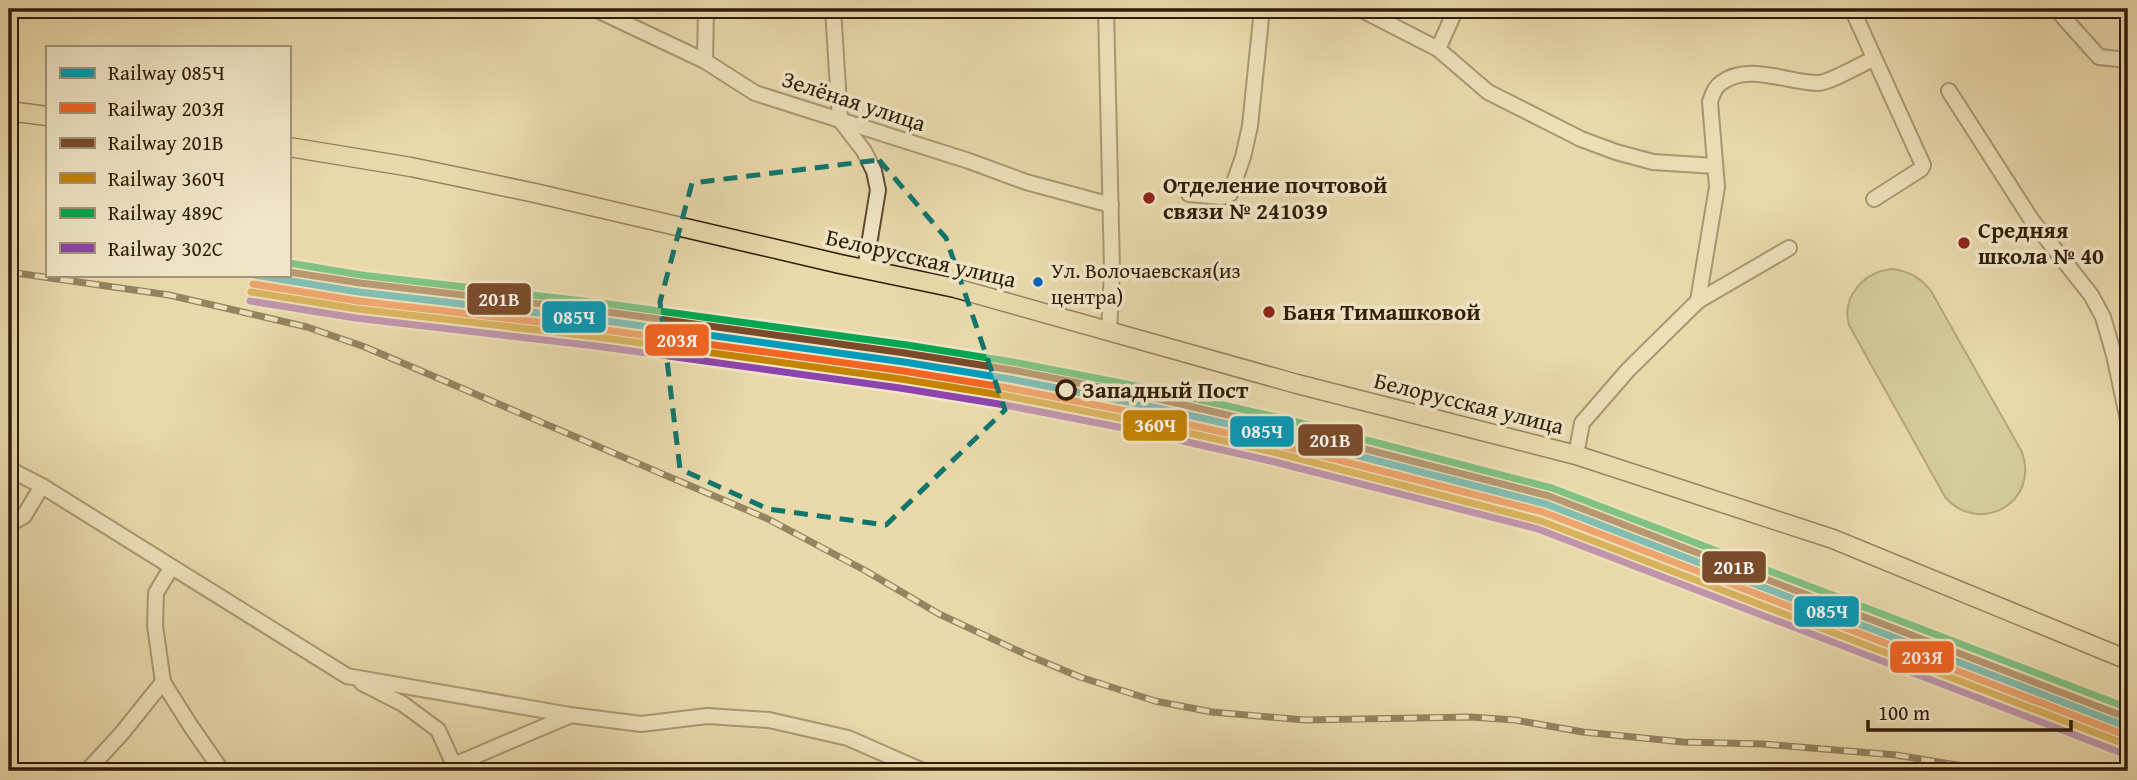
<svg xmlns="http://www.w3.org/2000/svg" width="2137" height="780" viewBox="0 0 2137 780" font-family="'Gentium Book Plus',serif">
  <rect width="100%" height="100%" fill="#e9d9ab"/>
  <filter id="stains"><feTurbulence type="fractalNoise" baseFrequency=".00286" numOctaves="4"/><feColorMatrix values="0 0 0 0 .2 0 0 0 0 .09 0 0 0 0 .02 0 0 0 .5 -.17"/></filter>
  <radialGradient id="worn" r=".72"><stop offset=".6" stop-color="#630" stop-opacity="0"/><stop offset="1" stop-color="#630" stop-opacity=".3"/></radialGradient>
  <!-- grass -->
  <path fill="#babe86" stroke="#756c46" stroke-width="2" d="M1893 269C1910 272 1920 277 1931 291L2022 452C2040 503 1979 536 1945 497L1849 325C1841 296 1865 271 1893 269Z"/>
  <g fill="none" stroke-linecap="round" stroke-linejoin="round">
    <defs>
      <g id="minor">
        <path d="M595 9 705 61 755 93 969 161 1026 182 1111 205"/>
        <path d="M833 9 840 120 864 151 874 171 878 190 865 269"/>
        <path d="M1106 9 1112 270 1109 332"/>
        <path d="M1360 9 1438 49 1488 92 1581 139 1616 152 1653 162 1715 166"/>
        <path d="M1852 9 1923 165 1921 169 1874 199"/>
        <path d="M2056 9 2099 57 2128 60"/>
        <path d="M1438 49 1456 9"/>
        <path d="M705 61 706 9"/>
        <path d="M1949 91 2031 219 2091 295 2103 317 2114 355 2128 420"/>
        <path d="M1189 194 1222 197 1230 194 1243 157 1250 126 1262 9"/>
        <path d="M1698 301 1717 187 1710 102C1712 95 1715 87 1721 83 1748 62 1788 83 1818 83 1829 83 1862 64 1873 59"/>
        <path d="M1576 455 1582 423 1628 370 1698 301 1789 248"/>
        <path d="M9 469 42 486 347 676 570 715 641 724 707 716 769 720 848 738 923 771"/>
        <path d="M9 524 24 516 42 486"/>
        <path d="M163 682 190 725 222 771"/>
        <path d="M362 683 403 704 438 730 454 765"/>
        <path d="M454 765 569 716"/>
        <path d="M87 771 122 733 163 682 155 626 156 593 171 568"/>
      </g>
      <g id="major">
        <path d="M9 111 47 116"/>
        <path d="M289 147 411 167 535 193 840 264 955 288 1297 384 1576 455 1833 539 2128 660"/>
      </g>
    </defs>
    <!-- minor casing -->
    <use href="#minor" stroke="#5e4a30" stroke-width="18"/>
    <!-- major casing -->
    <use href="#major" stroke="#301b07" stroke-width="21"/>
    <!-- minor -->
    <use href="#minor" stroke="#f1e6c8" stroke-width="14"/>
    <!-- major -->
    <use href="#major" stroke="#e9d9ab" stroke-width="18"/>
    <defs>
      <path id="rail" d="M9 272 169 295 307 327 365 347 768 519 866 571 939 614 1025 654 1080 677 1155 701 1212 712 1305 720 1470 717 1515 720 1583 732 1683 742 1763 744 1896 755 1993 771"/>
    </defs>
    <!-- rail casing -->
    <use href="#rail" stroke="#301b07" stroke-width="7"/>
    <!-- rail -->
    <use href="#rail" stroke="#f1e6c8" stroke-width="4.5" stroke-dasharray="13" stroke-linecap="butt"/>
    <defs>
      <path id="rail-1" d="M254 275 359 292 599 320 904 362 1010 379 1144 405 1277 435 1546 504 2128 727"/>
      <path id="rail-2" d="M253 284 358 301 598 329 903 371 1008 388 1142 414 1275 444 1543 512 2125 735"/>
      <path id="rail-3" d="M289 272 360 283 600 311 905 353 1012 370 1146 396 1279 427 1549 496 2128 718"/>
      <path id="rail-4" d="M251 292 357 309 597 337 901 379 1007 396 1140 422 1273 452 1541 521 2122 743"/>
      <path id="rail-5" d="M289 263 361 275 601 303 907 345 1013 362 1147 388 1281 418 1552 488 2128 708"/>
      <path id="rail-6" d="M250 301 356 318 596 346 900 388 1005 405 1139 431 1271 461 1538 529 2119 752"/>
    </defs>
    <!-- rail-1 casing -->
    <use href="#rail-1" stroke="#f1e6c8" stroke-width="12"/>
    <!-- rail-2 casing -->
    <use href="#rail-2" stroke="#f1e6c8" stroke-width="12"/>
    <!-- rail-3 casing -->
    <use href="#rail-3" stroke="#f1e6c8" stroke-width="12"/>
    <!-- rail-4 casing -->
    <use href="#rail-4" stroke="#f1e6c8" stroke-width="12"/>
    <!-- rail-5 casing -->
    <use href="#rail-5" stroke="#f1e6c8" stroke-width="12"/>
    <!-- rail-6 casing -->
    <use href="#rail-6" stroke="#f1e6c8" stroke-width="12"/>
    <!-- rail-1 -->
    <use href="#rail-1" stroke="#059bba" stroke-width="7"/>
    <!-- rail-2 -->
    <use href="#rail-2" stroke="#f26522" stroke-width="7"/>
    <!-- rail-3 -->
    <use href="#rail-3" stroke="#7a4b2a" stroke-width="7"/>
    <!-- rail-4 -->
    <use href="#rail-4" stroke="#c58302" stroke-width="7"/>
    <!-- rail-5 -->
    <use href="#rail-5" stroke="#00a651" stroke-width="7"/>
    <!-- rail-6 -->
    <use href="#rail-6" stroke="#8e44ad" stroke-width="7"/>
  </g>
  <!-- marked area -->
  <path d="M0 0H2137V780H0ZM879 160 946 238 1005 410 886 525 768 509 680 469 660 302 692 183Z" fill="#e9d9ab" fill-opacity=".55" fill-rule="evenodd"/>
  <path fill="none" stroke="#0f766e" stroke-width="5" stroke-dasharray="14 9" stroke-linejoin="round" d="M879 160 946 238 1005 410 886 525 768 509 680 469 660 302 692 183Z"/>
  <!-- markers -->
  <g fill="#8f2418" stroke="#f1e6c8" stroke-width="2.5">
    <circle cx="1149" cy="198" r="7"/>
    <circle cx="1964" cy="243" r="7"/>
    <circle cx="1269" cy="312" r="7"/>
  </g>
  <circle fill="#0065bd" stroke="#f1e6c8" stroke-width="2.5" cx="1038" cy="282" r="6"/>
  <circle fill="#f1e6c8" stroke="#301b07" stroke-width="3.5" cx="1066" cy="390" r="9"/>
  <g text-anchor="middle" stroke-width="7" stroke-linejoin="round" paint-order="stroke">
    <!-- bus labels -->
    <g font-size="21" fill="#301b07" stroke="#f1e6c8" text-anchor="start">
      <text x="1051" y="278">Ул. Волочаевская(из<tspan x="1051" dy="26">центра)</tspan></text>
    </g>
    <!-- street labels -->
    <g font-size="23" fill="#301b07" stroke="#f1e6c8">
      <text transform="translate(854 101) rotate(18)" y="8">Зелёная улица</text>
      <text transform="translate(921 258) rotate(13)" y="8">Белорусская улица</text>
      <text transform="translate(1469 403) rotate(14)" y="8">Белорусская улица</text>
    </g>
    <!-- poi labels -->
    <g font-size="23" font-weight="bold" fill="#301b07" stroke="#f1e6c8" text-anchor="start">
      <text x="1163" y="193">Отделение почтовой<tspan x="1163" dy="26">связи № 241039</tspan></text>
      <text x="1978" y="238">Средняя<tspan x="1978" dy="26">школа № 40</tspan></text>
      <text x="1283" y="320">Баня Тимашковой</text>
    </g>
    <!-- stop labels -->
    <g font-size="23" font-weight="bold" fill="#301b07" stroke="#f1e6c8" text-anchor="start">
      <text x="1082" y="398">Западный Пост</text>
    </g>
  </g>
  <g stroke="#f1e6c8" stroke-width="2.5">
    <rect x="466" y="282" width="66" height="34" rx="7" fill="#7a4b2a"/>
    <rect x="541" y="300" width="66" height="34" rx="7" fill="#059bba"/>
    <rect x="644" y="323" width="66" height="34" rx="7" fill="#f26522"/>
    <rect x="1122" y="409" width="66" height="33" rx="7" fill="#c58302"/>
    <rect x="1229" y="415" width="66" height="33" rx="7" fill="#059bba"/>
    <rect x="1297" y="423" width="67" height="34" rx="7" fill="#7a4b2a"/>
    <rect x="1701" y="550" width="66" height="34" rx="7" fill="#7a4b2a"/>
    <rect x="1793" y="595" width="67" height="33" rx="7" fill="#059bba"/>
    <rect x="1889" y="640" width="66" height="34" rx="7" fill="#f26522"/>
  </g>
  <g font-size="19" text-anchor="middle" font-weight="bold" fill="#fff">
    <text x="499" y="306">201В</text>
    <text x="574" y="324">085Ч</text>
    <text x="677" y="347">203Я</text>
    <text x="1155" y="432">360Ч</text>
    <text x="1262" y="438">085Ч</text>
    <text x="1330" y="447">201В</text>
    <text x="1734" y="574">201В</text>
    <text x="1827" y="618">085Ч</text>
    <text x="1922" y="664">203Я</text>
  </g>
  <!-- margin -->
  <rect width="2137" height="780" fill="none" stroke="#e9d9ab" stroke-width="35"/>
  <rect x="10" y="10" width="2116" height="759" fill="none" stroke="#301b07" stroke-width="3.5"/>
  <rect x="18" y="18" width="2102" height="745" fill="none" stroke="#301b07" stroke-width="2"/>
  <!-- legend -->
  <rect x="46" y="46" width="245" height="231" fill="#f1e6c8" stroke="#a4957b" stroke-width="2"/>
  <rect x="60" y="68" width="35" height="10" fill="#059bba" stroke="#a4957b" stroke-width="2"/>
  <text x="108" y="80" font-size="21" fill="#301b07">Railway 085Ч</text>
  <rect x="60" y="103" width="35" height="10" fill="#f26522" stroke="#a4957b" stroke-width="2"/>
  <text x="108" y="116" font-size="21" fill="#301b07">Railway 203Я</text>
  <rect x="60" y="138" width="35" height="10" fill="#7a4b2a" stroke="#a4957b" stroke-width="2"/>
  <text x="108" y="150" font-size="21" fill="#301b07">Railway 201В</text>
  <rect x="60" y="173" width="35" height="10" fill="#c58302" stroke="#a4957b" stroke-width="2"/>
  <text x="108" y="186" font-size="21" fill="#301b07">Railway 360Ч</text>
  <rect x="60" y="208" width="35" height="10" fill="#00a651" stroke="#a4957b" stroke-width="2"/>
  <text x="108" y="220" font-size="21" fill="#301b07">Railway 489С</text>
  <rect x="60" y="243" width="35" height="10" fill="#8e44ad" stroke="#a4957b" stroke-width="2"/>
  <text x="108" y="256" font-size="21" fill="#301b07">Railway 302С</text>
  <!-- scale -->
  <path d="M1868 720v10h203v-10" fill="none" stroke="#301b07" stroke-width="3.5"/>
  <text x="1878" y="720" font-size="21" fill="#301b07" stroke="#f1e6c8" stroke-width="5" paint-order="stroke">100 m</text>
  <rect width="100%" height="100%" filter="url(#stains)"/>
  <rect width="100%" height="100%" fill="url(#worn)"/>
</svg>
